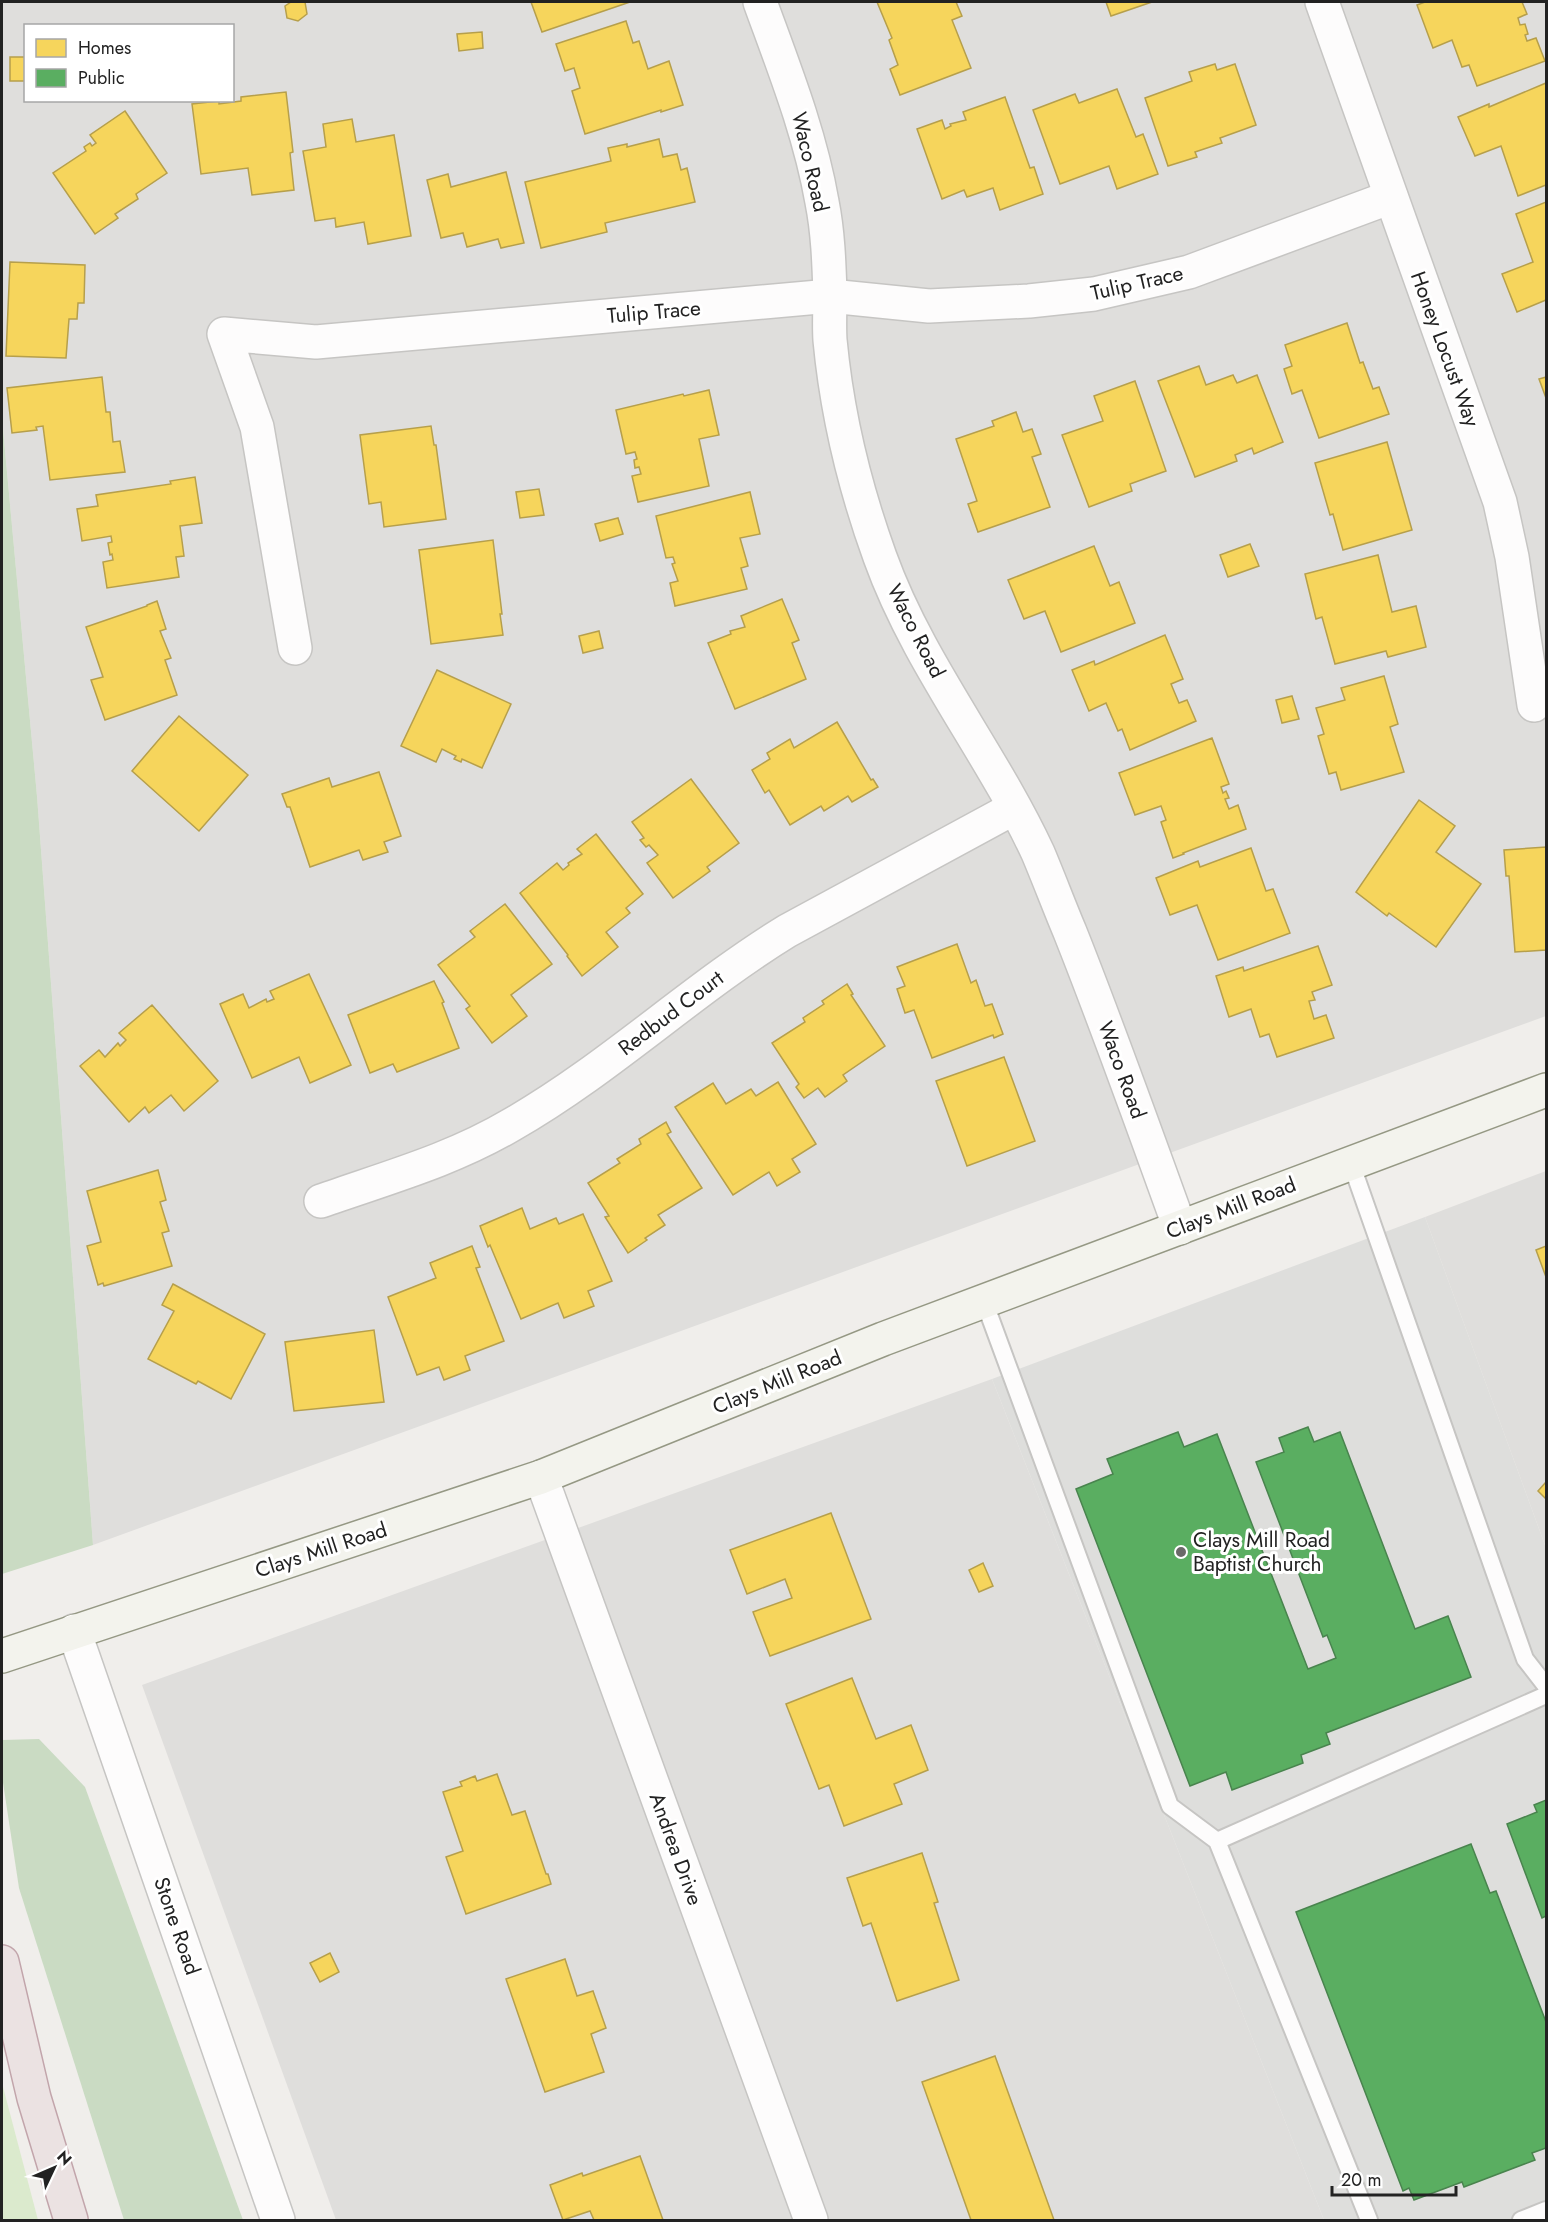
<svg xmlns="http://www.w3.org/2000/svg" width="1548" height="2222" viewBox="0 0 1548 2222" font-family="Jost,sans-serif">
  <rect width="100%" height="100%" fill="#f0eeeb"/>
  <!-- residential -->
  <g fill="#dfdedc" fill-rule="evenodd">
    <path d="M2 2H1546V1016L93 1545 37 796 2 418ZM26 26H232V100H26Z"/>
    <path d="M1546 1171V1548L1425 1217Z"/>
    <path d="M992 1379 1324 2220H336L142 1685Z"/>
  </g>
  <!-- religious -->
  <path fill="#dededc" d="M1425 1217 1546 1548V2220H1324L992 1379Z"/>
  <!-- grass -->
  <path fill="#dbeacd" d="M2 2083 38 2220H2Z"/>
  <!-- forest -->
  <g fill="#cadbc3">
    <path d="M2 418 37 796 93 1545 2 1574Z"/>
    <path d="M39 1739 85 1787 243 2220H124L19 1888 2 1776V1740Z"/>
  </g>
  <!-- homes -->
  <g fill="#f6d55c" stroke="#b69f4b" stroke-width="1.5">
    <path d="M291 2H305L307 14 298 21 287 18 285 6Z"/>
    <path d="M531 2H630L542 32Z"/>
    <path d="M877 2H956L962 16 952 20 971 68 900 95 890 69 898 65 889 40 892 38Z"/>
    <path d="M1106 2H1152L1111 16Z"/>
    <path d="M1425 2H1522L1527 14 1518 18 1520 25 1525 24 1528 34 1525 35 1527 41 1536 38 1545 61 1477 86 1469 65 1462 67 1452 40 1433 48 1417 5Z"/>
    <path d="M626 21 633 43 639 41 648 69 669 61 683 105 661 112V110L585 134 572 91 580 88 574 68 565 71 556 44Z"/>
    <path d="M482 32 483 48 459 51 457 34Z"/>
    <rect x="10" y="57" width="16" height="24"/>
    <path d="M1215 64 1217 70 1235 64 1256 125 1220 138 1222 143 1195 152 1197 157 1168 166 1145 98 1192 81 1189 72Z"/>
    <path d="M1546 83V185L1518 196 1501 146 1475 156 1458 117 1489 104V107Z"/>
    <path d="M1117 89 1136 137 1143 134 1158 174 1117 189 1109 166 1060 184 1033 110 1075 94 1079 103Z"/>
    <path d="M286 92 293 152 290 153 294 190 252 195 248 168 201 174 192 104 219 101V104L241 101V97Z"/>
    <path d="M1005 97 1030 168 1034 167 1043 194 1000 210 993 188 967 197 964 190 942 199 917 129 942 120 945 129 951 126 950 124 966 120 963 112Z"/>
    <path d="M125 111 167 173 136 194 138 199 115 214 118 218 95 234 53 173 86 151 84 147 90 143 92 146 96 143 90 135Z"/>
    <path d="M352 119 356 142 394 135 411 236 368 244 364 222 336 227 335 218 315 221 303 151 326 147 323 124Z"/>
    <path d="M659 139 663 157 677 154 681 170 687 168 695 202 605 223 607 232 541 248 525 182 611 161 608 148 627 144V147Z"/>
    <path d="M506 172 524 243 501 248 498 239 467 247 463 233 441 238 427 180 448 174 451 187Z"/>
    <path d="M1546 202V300L1517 312 1502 274 1533 262 1516 214Z"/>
    <path d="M10 262 85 265 84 303H78L77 319H69L66 358 6 356Z"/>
    <path d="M1347 323 1360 363 1363 362 1373 389 1379 387 1389 414 1319 438 1302 390 1292 394 1284 369 1292 366 1285 345Z"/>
    <path d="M1199 366 1206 385 1233 375 1237 383 1257 375 1283 442 1254 454 1252 448 1235 455 1237 461 1195 477 1158 381Z"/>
    <path d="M102 377 106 412H110L113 442 120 441 125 472 50 480 43 426 36 427 37 430 12 433 7 388Z"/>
    <path d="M1546 377V398L1539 379Z"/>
    <path d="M1135 381 1166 471 1130 484 1132 491 1089 507 1062 435 1103 421 1094 396Z"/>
    <path d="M709 390 719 435 699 439 709 486 638 502 632 476 641 474 639 467 635 468 634 460 637 459 635 452 626 454 616 410 683 394 684 396Z"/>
    <path d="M1016 412 1023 432 1032 429 1041 454 1032 457 1050 507 978 532 968 504 977 501 956 439 994 426 992 421Z"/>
    <path d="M431 426 434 445H436L446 519 384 527 381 502 369 504 360 435Z"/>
    <path d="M1387 442 1412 530 1343 550 1333 514 1330 515 1315 463Z"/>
    <path d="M195 477 202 523 180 526 184 556 176 557 179 577 107 588 103 562 113 560 112 554 110 555 108 543 112 542 111 536 82 541 77 509 98 506 96 495 171 484 170 481Z"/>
    <path d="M539 489 544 515 520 518 516 492Z"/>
    <path d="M750 492 760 534 740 538 748 566 741 568 747 589 675 606 670 583 678 581 672 564 675 563 673 557 666 558 656 516Z"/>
    <path d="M618 518 623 534 600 541 595 524Z"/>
    <path d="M493 540 502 614H500L503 635 431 644 419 550Z"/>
    <path d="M1250 544 1259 566 1228 577 1220 555Z"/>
    <path d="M1094 546 1110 586 1119 582 1135 623 1061 652 1045 611 1024 619 1008 580Z"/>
    <path d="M1378 555 1392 612 1416 606 1426 647 1388 657 1386 651 1335 664 1322 617 1316 619 1305 574Z"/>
    <path d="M782 599 799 640 792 643 806 679 735 709 708 643 731 634 730 631 745 627 741 616Z"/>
    <path d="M157 601 166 629 160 631 171 658 165 660 177 695 105 720 91 680 103 677 86 627 147 606V605Z"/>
    <path d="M599 631 603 648 583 653 579 636Z"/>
    <path d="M1165 635 1183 679 1171 684 1179 703 1187 700 1196 721 1130 750 1122 729 1118 731 1106 703 1089 711 1072 670 1094 661 1095 665Z"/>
    <path d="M437 670 511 704 482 768 462 759 461 762 454 759 456 756 442 749 436 762 401 746Z"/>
    <path d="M1384 676 1398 724 1390 727 1404 772 1341 790 1336 772 1329 774 1318 736 1324 734 1316 708 1345 700 1341 688Z"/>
    <path d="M1292 696 1299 719 1282 723 1276 700Z"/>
    <path d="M179 716 248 775 199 831 132 771Z"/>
    <path d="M837 722 871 780 873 779 878 787 852 802 848 796 824 811 821 806 790 825 769 790 765 793 752 770 770 759 767 753 790 739 794 748Z"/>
    <path d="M1212 738 1229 784 1221 787 1223 793 1226 791 1229 798 1225 799 1229 809 1238 805 1246 829 1183 853 1184 854 1173 858 1161 822 1166 820 1161 806 1135 815 1119 773Z"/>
    <path d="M379 772 401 836 384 842 388 852 363 860 359 850 310 867 290 807H287L282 794 329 778 332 787Z"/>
    <path d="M691 779 739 843 707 867 710 871 673 898 647 863 658 855 649 845 646 847 640 840 644 838 632 822Z"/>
    <path d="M1419 800 1455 826 1436 852 1481 884 1436 947 1389 913 1387 916 1356 892Z"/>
    <path d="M596 834 643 894 626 908 630 913 606 932 618 947 582 976 567 956 568 955 520 893 557 863 563 870 569 865 568 863 582 854 577 849Z"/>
    <path d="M1546 847V950L1515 952 1509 876H1506L1504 850Z"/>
    <path d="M1251 848 1266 891 1273 889 1290 933 1218 960 1197 905 1170 915 1156 878 1198 861 1200 867Z"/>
    <path d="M505 904 552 964 511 995 527 1016 492 1043 466 1009 470 1006 438 965 475 937 470 931Z"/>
    <path d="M957 944 971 983 976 980 985 1006 992 1004 1003 1034 994 1038 993 1035 932 1058 914 1010 905 1013 897 989 905 986 897 967Z"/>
    <path d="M1318 946 1332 985 1312 992 1315 1000 1309 1001 1314 1019 1326 1015 1334 1038 1277 1057 1269 1034 1260 1037 1251 1009 1229 1017 1216 976 1243 967 1244 971Z"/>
    <path d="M309 974 351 1065 310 1083 299 1057 252 1078 220 1004 243 994 249 1008 266 999 267 1002 274 999 270 991Z"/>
    <path d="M434 981 444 1002 442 1003 459 1048 397 1072 393 1064 370 1073 348 1015Z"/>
    <path d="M847 984 853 994 851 995 885 1046 843 1075 847 1081 825 1097 818 1088 804 1098 796 1087 799 1084 772 1043 805 1022 803 1018 824 1004 822 1001Z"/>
    <path d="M152 1005 218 1081 184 1111 171 1095 149 1113 145 1107 129 1122 80 1066 99 1050 105 1057 118 1043 120 1046 126 1040 119 1033Z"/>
    <path d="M1004 1057 1035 1141 967 1166 936 1081Z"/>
    <path d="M778 1082 816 1144 792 1159 800 1172 777 1186 769 1172 733 1195 675 1107 713 1083 726 1104 751 1089 756 1096Z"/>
    <path d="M666 1122 671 1132 667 1134 702 1188 658 1215 665 1225 645 1238 647 1240 628 1253 605 1217 609 1216 588 1183 620 1163 617 1159 641 1144 639 1139Z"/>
    <path d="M158 1170 166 1200 160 1202 169 1231 162 1233 172 1266 104 1286 103 1283 98 1285 87 1246 101 1242 87 1191Z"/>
    <path d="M522 1208 530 1229 556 1218 559 1224 583 1214 612 1281 588 1291 594 1306 564 1318 558 1303 521 1319 490 1245 488 1247 480 1226Z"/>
    <path d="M472 1246 480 1267 476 1268 504 1341 465 1356 470 1370 444 1380 439 1367 417 1375 388 1297 436 1278 430 1263Z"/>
    <path d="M1546 1246V1277L1536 1250Z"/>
    <path d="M173 1284 265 1334 231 1399 198 1381 196 1384 148 1359 174 1311 162 1305Z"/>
    <path d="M374 1330 384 1402 294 1411 285 1342Z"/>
    <path d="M1546 1482V1499L1538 1491Z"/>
    <path d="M831 1513 871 1619 770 1656 753 1612 792 1598 785 1579 747 1594 730 1550Z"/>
    <path d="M983 1563 993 1586 979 1592 969 1570Z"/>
    <path d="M852 1678 876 1739 911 1725 928 1770 894 1784 902 1804 844 1826 829 1785 819 1789 786 1704Z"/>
    <path d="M497 1774 512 1815 525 1811 546 1874H548L551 1884 466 1914 446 1857 463 1851 443 1792 462 1786 460 1782 475 1776 477 1781Z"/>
    <path d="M922 1853 938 1902 934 1903 959 1980 897 2001 871 1923 863 1926 847 1878Z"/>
    <path d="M330 1953 339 1972 320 1982 310 1963Z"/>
    <path d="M565 1959 577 1996 593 1991 606 2028 591 2034 604 2072 545 2092 506 1979Z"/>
    <path d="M995 2056 1054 2220H971L922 2082Z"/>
    <path d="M640 2156 663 2220H594L590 2211 563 2220 550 2185 582 2173 583 2176Z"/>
  </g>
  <!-- public -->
  <g fill="#5aae61" stroke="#49844e" stroke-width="1.5">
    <path d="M1308 1427 1314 1442 1340 1432 1415 1629 1448 1616 1471 1677 1326 1733 1330 1744 1301 1755 1303 1763 1232 1790 1226 1772 1190 1786 1076 1489 1113 1474 1107 1459 1178 1432 1184 1447 1217 1434 1308 1669 1336 1658 1327 1635 1323 1637 1256 1462 1284 1452 1279 1438Z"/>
    <path d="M1546 1800V1916L1542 1918 1507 1824 1537 1812 1534 1805Z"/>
    <path d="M1471 1844 1490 1893 1496 1891 1546 2022V2148L1532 2153 1535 2160 1464 2187 1462 2182 1414 2200 1409 2188 1403 2191 1296 1912Z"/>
  </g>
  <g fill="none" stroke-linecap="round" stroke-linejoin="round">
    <defs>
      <g id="lane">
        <path d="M1351 1163 1525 1659 1546 1686"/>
        <path d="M984 1301 1170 1806 1217 1841 1369 2220"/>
        <path d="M1217 1841 1546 1695"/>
        <path d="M1521 2220 1546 2210"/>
      </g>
      <g id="street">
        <path d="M760 2C784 68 810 133 822 202 828 232 829 263 830 294 830 309 829 325 830 340 837 414 855 488 880 557 918 663 991 752 1038 853 1049 879 1059 906 1070 932 1109 1030 1144 1129 1180 1228"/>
        <path d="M1322 2 1500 502 1512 557 1534 705"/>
        <path d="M295 648 257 427 224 334 316 342 830 296 929 306 1029 301 1094 294 1189 272 1391 197"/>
        <path d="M321 1201C386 1178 452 1160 511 1125 609 1069 691 990 787 931L1014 808"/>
        <path d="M541 1477 811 2220"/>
        <path d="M74 1631 278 2220"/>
      </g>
      <path id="secondary" d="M2 1656 541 1477 883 1339 1546 1090"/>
      <path id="highway" d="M2 1962 34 2098 71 2220"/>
    </defs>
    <!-- lane casing -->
    <use href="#lane" stroke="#c6c5c3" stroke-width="20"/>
    <!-- street casing -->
    <use href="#street" stroke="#c6c5c3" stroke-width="36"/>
    <!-- secondary casing -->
    <use href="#secondary" stroke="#959884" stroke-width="36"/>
    <!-- highway casing -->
    <use href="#highway" stroke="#c2a5ab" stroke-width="36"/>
    <!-- lane -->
    <use href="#lane" stroke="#fdfcfc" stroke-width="16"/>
    <!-- street -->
    <use href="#street" stroke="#fdfcfc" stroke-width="33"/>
    <!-- secondary -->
    <use href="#secondary" stroke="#f3f3ed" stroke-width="33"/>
    <!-- highway -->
    <use href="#highway" stroke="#ebe2e2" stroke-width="33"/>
  </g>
  <!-- markers -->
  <circle fill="#6a6968" stroke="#fff" stroke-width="2" cx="1181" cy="1552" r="6"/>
  <g text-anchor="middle" stroke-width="6" stroke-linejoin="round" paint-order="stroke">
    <!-- street labels -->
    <g font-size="21" fill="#222" stroke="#fff">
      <text transform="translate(810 162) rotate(77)" y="7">Waco Road</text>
      <text transform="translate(1137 283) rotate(-13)" y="7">Tulip Trace</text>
      <text transform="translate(654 312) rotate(-5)" y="7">Tulip Trace</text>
      <text transform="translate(1445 349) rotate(70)" y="7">Honey Locust Way</text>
      <text transform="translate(916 631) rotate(63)" y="7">Waco Road</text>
      <text transform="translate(671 1013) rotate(-37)" y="7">Redbud Court</text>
      <text transform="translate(1122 1070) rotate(70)" y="7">Waco Road</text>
      <text transform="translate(1231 1208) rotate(-21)" y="7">Clays Mill Road</text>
      <text transform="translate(777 1382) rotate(-22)" y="7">Clays Mill Road</text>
      <text transform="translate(321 1550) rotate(-18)" y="7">Clays Mill Road</text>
      <text transform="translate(676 1849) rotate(70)" y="7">Andrea Drive</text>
      <text transform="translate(177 1926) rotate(71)" y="7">Stone Road</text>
    </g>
    <!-- poi labels -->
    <g font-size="21" fill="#222" stroke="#fff" text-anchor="start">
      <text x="1193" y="1547">Clays Mill Road<tspan x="1193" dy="24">Baptist Church</tspan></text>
    </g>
  </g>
  <!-- border -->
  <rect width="1548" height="2222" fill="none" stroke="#222222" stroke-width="6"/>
  <!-- legend -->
  <rect x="24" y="24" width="210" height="78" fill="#ffffff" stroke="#a7a7a7" stroke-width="1.5"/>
  <rect x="36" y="39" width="30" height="18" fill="#f6d55c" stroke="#a7a7a7" stroke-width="1.5"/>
  <text x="78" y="54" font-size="18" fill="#222222">Homes</text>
  <rect x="36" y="69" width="30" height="18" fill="#5aae61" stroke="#a7a7a7" stroke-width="1.5"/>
  <text x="78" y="84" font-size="18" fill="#222222">Public</text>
  <!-- north arrow -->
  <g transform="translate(54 2168) rotate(46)" stroke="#ffffff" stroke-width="4.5" paint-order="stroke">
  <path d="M0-4.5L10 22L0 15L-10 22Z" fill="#222222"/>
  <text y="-9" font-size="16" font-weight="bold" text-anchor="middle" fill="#222222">N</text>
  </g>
  <!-- scale -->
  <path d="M1332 2186v9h124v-9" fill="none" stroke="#222222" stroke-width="3"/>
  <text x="1341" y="2186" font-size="18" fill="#222222" stroke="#ffffff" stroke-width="4.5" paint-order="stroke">20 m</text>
</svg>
